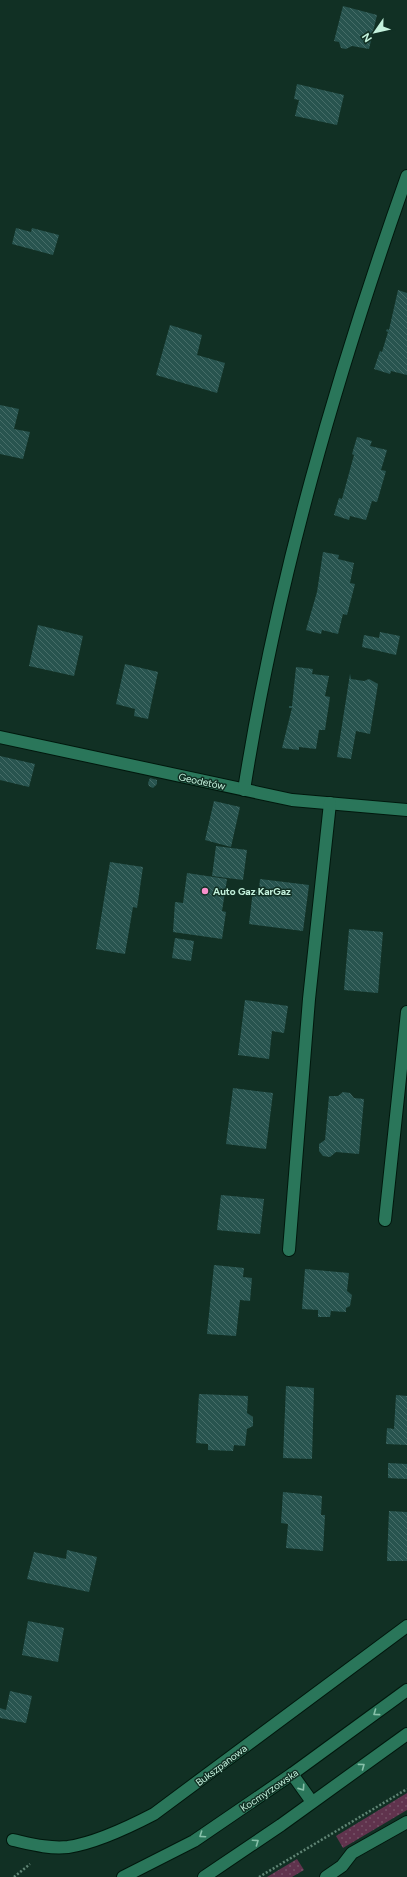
<svg xmlns="http://www.w3.org/2000/svg" width="407" height="1877" viewBox="0 0 407 1877" font-family="Figtree,sans-serif">
  <defs>
    <pattern id="grass-dots" width="8" height="8" patternUnits="userSpaceOnUse"><rect width="8" height="8" fill="#60334d"/><path d="M2 2h.1M6 6h.1" fill="none" stroke="#755166" stroke-width="1.8" stroke-linecap="round"/></pattern>
    <pattern id="building-back-hatch" width="6" height="6" patternUnits="userSpaceOnUse"><rect width="6" height="6" fill="#28544f"/><path d="M-1 5l2 2M0 0l6 6M5-1l2 2" fill="none" stroke="#466d68"/></pattern>
  </defs>
  <rect width="100%" height="100%" fill="#113024"/>
  <!-- grass -->
  <g fill="url(#grass-dots)">
    <path d="M407 1793V1810L343 1848 336 1836Z"/>
    <path d="M297 1859 304 1870 292 1877H267Z"/>
  </g>
  <!-- building -->
  <g fill="url(#building-back-hatch)">
    <path d="M343 6 377 15 369 49 352 46 346 49 341 48 339 42 334 41Z"/>
    <path d="M297 84 344 95 337 125 295 116 299 100 294 99Z"/>
    <path d="M16 228 31 232 32 228 59 235 53 255 12 244Z"/>
    <path d="M398 290 407 293V375L391 371 390 374 374 369 380 351 382 352 388 332 386 331 387 329 389 330Z"/>
    <path d="M170 325 202 335 197 355 225 363 217 393 156 375Z"/>
    <path d="M0 405 19 409 14 429 30 432 23 459 0 454Z"/>
    <path d="M357 437 372 441 370 446 387 450 381 470 386 471 377 502 372 501 366 520 350 516 349 520 334 515 339 498 342 499 354 455 352 454Z"/>
    <path d="M323 552 339 555 338 559 354 563 350 583 355 584 347 615 343 614 338 634 322 630 321 634 306 630 317 592Z"/>
    <path d="M38 625 83 636 74 676 29 666Z"/>
    <path d="M380 632 400 636 396 655 362 647 364 635 379 638Z"/>
    <path d="M125 664 158 672 148 719 134 716 135 709 116 704Z"/>
    <path d="M296 667 313 669 312 674 329 676 325 696 330 697 325 730H319L316 749 299 747V750L282 748 292 708H289V706H292Z"/>
    <path d="M350 674 351 679 364 681 369 679 378 684 370 734 356 731 351 759 337 757Z"/>
    <path d="M0 756 35 764 29 787 0 780Z"/>
    <path d="M150 778 157 780V784L153 788 149 786 148 783Z"/>
    <path d="M214 801 240 807 231 847 205 840Z"/>
    <path d="M216 846 247 850 243 880 212 876Z"/>
    <path d="M110 862 143 867 137 908 133 907 125 954 96 949Z"/>
    <path d="M187 873 227 879 222 911 226 912 222 939 173 932 175 902 183 903Z"/>
    <path d="M260 879 309 885 303 931 249 924 253 890H259Z"/>
    <path d="M349 929 383 932 378 993 344 990Z"/>
    <path d="M175 938 194 941 191 961 172 958Z"/>
    <path d="M245 1000 288 1006 284 1033 272 1031 269 1059 238 1055Z"/>
    <path d="M233 1088 273 1093 266 1149 226 1144Z"/>
    <path d="M343 1092 350 1093 354 1098 364 1099 359 1154 336 1152 330 1157 323 1156 319 1151V1144L325 1140 329 1096H338Z"/>
    <path d="M221 1195 264 1199 260 1234 217 1230Z"/>
    <path d="M214 1265 244 1268 243 1277 252 1278 250 1301 240 1300 236 1336 207 1334Z"/>
    <path d="M305 1269 349 1273 347 1291 352 1295 350 1306 346 1308V1312L331 1311 330 1317H318V1310L302 1309Z"/>
    <path d="M286 1386 314 1388 312 1459 283 1458Z"/>
    <path d="M199 1394 248 1396 247 1413 253 1417V1426L247 1429 245 1446 234 1445 233 1451 208 1450V1444L196 1443Z"/>
    <path d="M396 1395 407 1396V1445L386 1444 387 1428 394 1429Z"/>
    <path d="M388 1463 407 1464V1479L388 1478Z"/>
    <path d="M283 1492 322 1496 321 1515H325L323 1551 286 1548 288 1524 281 1523Z"/>
    <path d="M389 1511 407 1512V1561H387Z"/>
    <path d="M67 1550 97 1557 89 1592 27 1579 34 1552 66 1559Z"/>
    <path d="M28 1621 64 1628 58 1662 22 1655Z"/>
    <path d="M10 1691 32 1696 26 1723 0 1718V1708L6 1710Z"/>
  </g>
  <g fill="none" stroke-linecap="round" stroke-linejoin="round">
    <defs>
      <path id="lane" d="M326 1877 342 1866 352 1853 407 1822"/>
      <g id="street">
        <path d="M0 737 292 800 407 810"/>
        <path d="M244 790C277 580 336 376 407 176"/>
        <path d="M385 1220 407 1012"/>
        <path d="M289 1250 309 999 330 803"/>
        <path d="M13 1840C31 1844 49 1849 68 1847 96 1843 129 1827 154 1814L407 1626"/>
      </g>
      <g id="secondary">
        <path d="M292 1774 312 1802"/>
        <path d="M123 1877 194 1841 292 1774 407 1690"/>
        <path d="M204 1877 281 1825 407 1734"/>
      </g>
    </defs>
    <!-- lane casing -->
    <use href="#lane" stroke="#00180d" stroke-width="14"/>
    <!-- street casing -->
    <use href="#street" stroke="#00180d" stroke-width="14"/>
    <!-- secondary casing -->
    <use href="#secondary" stroke="#00180d" stroke-width="14"/>
    <!-- path -->
    <g stroke="#608575" stroke-width="2.5" stroke-dasharray="2 2" stroke-linecap="butt">
      <path d="M14 1877 30 1864"/>
      <path d="M259 1877 407 1789"/>
    </g>
    <!-- lane -->
    <use href="#lane" stroke="#2a765a" stroke-width="12"/>
    <!-- street -->
    <use href="#street" stroke="#2a765a" stroke-width="12"/>
    <!-- secondary -->
    <use href="#secondary" stroke="#2a765a" stroke-width="12"/>
  </g>
  <!-- one-way arrows -->
  <defs><path id="oneway-chevron" d="M-2-3.5L2.5 0L-2 3.5" fill="none" stroke-width="1.6" stroke-linecap="round" stroke-linejoin="round"/></defs>
  <g stroke="#86c0a9">
    <use href="#oneway-chevron" transform="translate(376 1713) rotate(144)"/>
    <use href="#oneway-chevron" transform="translate(362 1766) rotate(-36)"/>
    <use href="#oneway-chevron" transform="translate(302 1788) rotate(55)"/>
    <use href="#oneway-chevron" transform="translate(202 1835) rotate(146)"/>
    <use href="#oneway-chevron" transform="translate(256 1842) rotate(-35)"/>
  </g>
  <!-- markers -->
  <circle fill="#f890cb" stroke="#113024" stroke-width="1.5" cx="205" cy="891" r="4"/>
  <g text-anchor="middle" stroke-width="3" stroke-linejoin="round" paint-order="stroke">
    <!-- street labels -->
    <g font-size="10" fill="#c4f2dd" stroke="#113024">
      <text transform="translate(202 781) rotate(12)" y="4">Geodetów</text>
      <text transform="translate(221 1765) rotate(-37)" y="4">Bukszpanowa</text>
      <text transform="translate(269 1790) rotate(-34)" y="4">Kocmyrzowska</text>
    </g>
    <!-- poi labels -->
    <g font-size="10" font-weight="bold" fill="#c4f2dd" stroke="#113024" text-anchor="start">
      <text x="213" y="895">Auto Gaz KarGaz</text>
    </g>
  </g>
  <!-- north arrow -->
  <g transform="translate(375 32) rotate(236)" stroke="#113024" stroke-width="3" paint-order="stroke">
  <path d="M0-3L7 15L0 10L-7 15Z" fill="#c4f2dd"/>
  <text y="-6" font-size="11" font-weight="bold" text-anchor="middle" fill="#c4f2dd">N</text>
  </g>
</svg>
